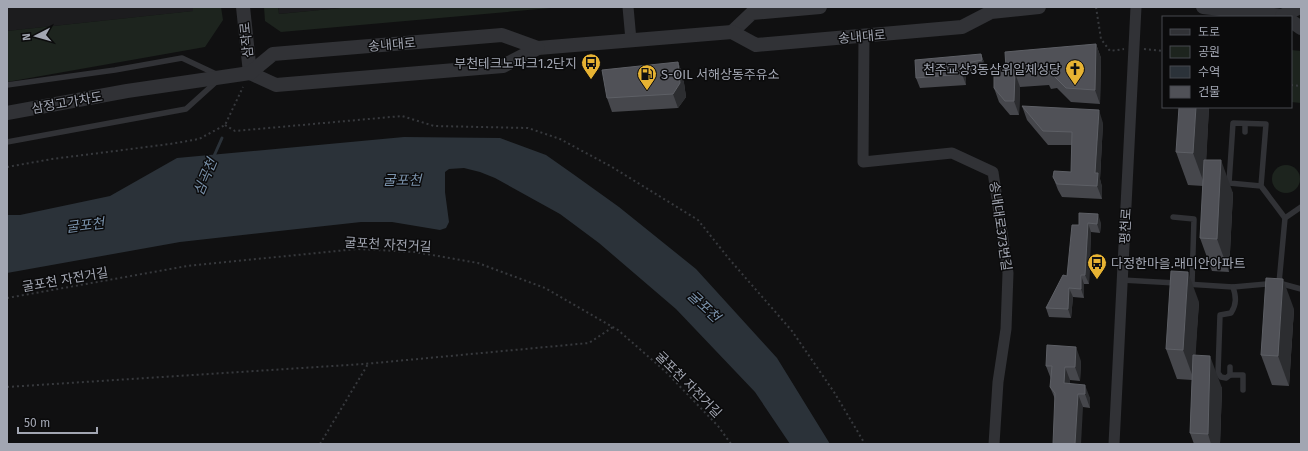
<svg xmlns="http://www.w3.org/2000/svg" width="1308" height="451" viewBox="0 0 1308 451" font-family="'Fira Sans','Noto Sans KR',sans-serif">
  <rect width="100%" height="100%" fill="#101011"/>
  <!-- built -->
  <g fill="#1c1c1e">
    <path d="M7 7H193L194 11 7 31Z"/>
    <path d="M278 7H351L279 14Z"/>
  </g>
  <!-- green -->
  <g fill="#1d241e">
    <path d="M193 7H221L223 20 205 47 7 82V31L193 11Z"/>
    <path d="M264 7H278L279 14 351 7H562L281 32 265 21Z"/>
    <path d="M1291 50 1301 51V103L1291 102Z"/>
    <circle cx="1286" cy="179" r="14"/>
  </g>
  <!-- water -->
  <path fill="#2b3239" d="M404 137 500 138 546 155 573 174 619 207 696 269 777 358 830 444H790L755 392 676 309 599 243 560 214 495 178 480 172 464 168 449 169 445 172V192L449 222 446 228 440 230 392 222H361L180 242 7 273V215H20L110 196 177 158Z"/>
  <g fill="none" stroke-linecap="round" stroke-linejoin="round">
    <!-- stream -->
    <path stroke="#2b3239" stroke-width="3" d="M214 156 222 138"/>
    <!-- path -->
    <g stroke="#37393d" stroke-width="2" stroke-dasharray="2 3" stroke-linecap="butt">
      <path d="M1096 7 1101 39 1110 51 1124 49"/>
      <path d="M1144 49 1163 51"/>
      <path d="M1291 85 1301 86"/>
      <path d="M225 125 235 131 402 116 434 126 528 128 560 139 612 167 698 220 730 260 792 331 834 392 865 444"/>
      <path d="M7 167 52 159 170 144 199 139 225 125 243 87"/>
      <path d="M7 298 187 266 357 249 415 252 478 263 545 288 618 330 666 372 718 426 731 444"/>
      <path d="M7 387 364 364 589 343 613 327"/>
      <path d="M320 444 368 364"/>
    </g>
    <!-- service -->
    <g stroke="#313236" stroke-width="5.5">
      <path d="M7 85 115 70 182 58 216 74"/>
      <path d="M1245 132V124"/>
      <path d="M7 142 186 109 217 81"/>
      <path d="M1261 186 1266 124 1233 123 1229 183 1261 186 1285 218"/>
      <path d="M1173 217 1194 219 1192 284"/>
      <path d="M1122 280 1176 283"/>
      <path d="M1279 283 1285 218 1301 207"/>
      <path d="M1186 284 1233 287 1279 283 1301 289"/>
      <path d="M1230 367V375L1226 378 1221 377 1218 373 1220 315 1231 313C1237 304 1236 296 1233 287"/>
      <path d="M1230 375H1243V390"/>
    </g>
    <!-- minor -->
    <g stroke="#313236" stroke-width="11">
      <path d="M628 7 631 40"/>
      <path d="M864 36 863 162 952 153 993 172 1008 273 1006 329 998 382 994 444"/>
      <path d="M1114 444 1136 7"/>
    </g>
    <!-- tertiary -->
    <g stroke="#313236" stroke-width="14">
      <path d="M243 7 250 73"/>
      <path d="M1203 7 1282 16 1284 17"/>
      <path d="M1282 16 1300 7"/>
      <path d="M1291 21 1301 28"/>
      <path d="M732 32 752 13 820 7"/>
      <path d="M250 73 276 85 503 66 538 48 732 32 756 45 962 27 991 12 1039 7"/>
      <path d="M7 113 127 91 250 73 273 54 502 35 538 48"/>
    </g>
  </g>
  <!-- wall -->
  <g fill="#46474c">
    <path d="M1096 44 1101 58 1100 104 1071 102 1057 88 1051 89 1049 85 1020 87 1019 115H1010L999 102 994 88 1006 69Z"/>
    <path d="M981 54 985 65 986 71 966 75V85L920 88 916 78Z"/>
    <path d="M678 62 683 76 686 97 678 108 612 112 607 98Z"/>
    <path d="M1022 106 1103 123 1100 179 1102 187V199L1062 197 1058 190 1053 177 1071 172 1072 145H1048L1027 120Z"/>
    <path d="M1209 107 1206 160 1233 193 1229 272 1212 271 1200 238 1203 186 1188 185 1176 152Z"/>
    <path d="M1079 213 1101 223 1100 233 1091 232 1089 284H1084V298L1073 297 1071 318 1049 317 1046 308 1067 276 1079 225Z"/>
    <path d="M1199 302 1195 355 1222 388 1220 444H1194L1190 433 1192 380 1177 379 1166 349Z"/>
    <path d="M1294 309 1289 386 1272 385 1261 355Z"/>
    <path d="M1081 361 1080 381 1070 380V383L1090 398V408L1083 407 1055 399 1050 387 1051 379 1046 366Z"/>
  </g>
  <!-- shaded-wall -->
  <g fill="#2c2d30">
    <path d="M1096 44 1101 58 1100 104 1095 90Z"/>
    <path d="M981 54 985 65 986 71 982 60Z"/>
    <path d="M678 62 683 76 686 97 678 108 673 94Z"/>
    <path d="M962 64 966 75V85L962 74Z"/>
    <path d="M1015 73 1020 87 1019 115 1014 101Z"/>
    <path d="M1196 107H1209L1205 186 1193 153Z"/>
    <path d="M1099 110 1103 123 1100 179 1102 187V199L1097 186 1095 173Z"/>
    <path d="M1221 160 1233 193 1229 272 1217 239Z"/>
    <path d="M1098 214 1101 223 1100 233 1097 224Z"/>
    <path d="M1088 223 1091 232 1089 284 1085 275Z"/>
    <path d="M1188 272 1199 302 1194 380 1183 350Z"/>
    <path d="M1081 275 1084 284V298L1081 289Z"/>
    <path d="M1283 279 1294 309 1289 386 1278 356Z"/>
    <path d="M1069 288 1073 297 1071 318 1068 309Z"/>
    <path d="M1076 347 1081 361 1080 381 1075 367Z"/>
    <path d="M1210 356 1222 388 1220 444H1211L1208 434Z"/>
    <path d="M1065 367 1070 380 1069 396 1064 383Z"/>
    <path d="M1085 385 1090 398V408L1085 394Z"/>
    <path d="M1078 394 1083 407 1081 444H1075Z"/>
  </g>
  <!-- building -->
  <g fill="#505157" stroke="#5d5f65">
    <path d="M1096 44 1095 90 1066 88 1052 74 1046 75 1044 71 1015 73 1014 101H1005L994 88V68L1006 69 1005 52Z"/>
    <path d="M981 54 982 60 962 64V74L916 78 915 60Z"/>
    <path d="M678 62 680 83 673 94 607 98 602 70Z"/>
    <path d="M1022 106 1099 110 1095 173H1098L1097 186 1057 184 1053 177 1054 171 1071 172 1072 132 1043 131Z"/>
    <path d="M1179 107H1196L1193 153 1176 152Z"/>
    <path d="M1204 160H1221L1217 239 1200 238Z"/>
    <path d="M1079 213 1098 214 1097 224 1088 223 1085 275H1081V289L1069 288 1068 309 1046 308 1063 275 1067 276 1072 225H1079Z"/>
    <path d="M1171 271 1188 272 1183 350 1166 349Z"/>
    <path d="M1266 278 1283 279 1278 356 1261 355Z"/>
    <path d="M1047 345 1076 347 1075 367H1065L1064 383 1085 385V394H1078L1075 444H1053L1055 393 1050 387 1052 366H1046Z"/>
    <path d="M1193 355 1210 356 1208 434 1190 433Z"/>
  </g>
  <!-- icons -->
  <defs>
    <symbol id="bus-pin" viewBox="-11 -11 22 30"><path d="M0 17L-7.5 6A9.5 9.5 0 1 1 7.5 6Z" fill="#e7b333" stroke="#0b0b0c"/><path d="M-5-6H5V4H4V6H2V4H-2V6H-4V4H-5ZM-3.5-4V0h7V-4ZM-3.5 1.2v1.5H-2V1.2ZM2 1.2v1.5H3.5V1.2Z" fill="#111"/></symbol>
    <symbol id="church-pin" viewBox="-11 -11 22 30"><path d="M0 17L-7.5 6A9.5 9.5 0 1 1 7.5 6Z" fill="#e7b333" stroke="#0b0b0c"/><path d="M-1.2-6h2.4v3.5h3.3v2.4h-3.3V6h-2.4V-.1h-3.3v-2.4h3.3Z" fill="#111"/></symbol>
    <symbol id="fuel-pin" viewBox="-11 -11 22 30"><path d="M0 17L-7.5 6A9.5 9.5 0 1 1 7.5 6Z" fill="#e7b333" stroke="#0b0b0c"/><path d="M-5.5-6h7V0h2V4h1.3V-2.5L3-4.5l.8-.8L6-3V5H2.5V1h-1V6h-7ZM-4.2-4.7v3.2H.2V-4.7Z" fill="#111"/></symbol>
  </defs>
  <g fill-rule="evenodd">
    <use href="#bus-pin" x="580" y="52" width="22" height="30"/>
    <use href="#church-pin" x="1064" y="58" width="22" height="30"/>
    <use href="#fuel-pin" x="636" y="63" width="22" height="30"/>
    <use href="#bus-pin" x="1086" y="252" width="22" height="30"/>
  </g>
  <g text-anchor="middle" stroke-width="3" stroke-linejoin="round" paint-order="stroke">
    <!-- street labels -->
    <g font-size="13" fill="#a2a6b2" stroke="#0b0b0c">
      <text transform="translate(862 36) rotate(-5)" y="5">송내대로</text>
      <text transform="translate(246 40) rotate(-96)" y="5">삼작로</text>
      <text transform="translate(392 44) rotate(-5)" y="5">송내대로</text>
      <text transform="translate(67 102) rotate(-10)" y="5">삼정고가차도</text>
      <text transform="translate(1001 226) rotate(82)" y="5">송내대로373번길</text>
      <text transform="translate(1125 226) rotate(-87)" y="5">평천로</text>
      <text transform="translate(388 244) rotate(3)" y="5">굴포천 자전거길</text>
      <text transform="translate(65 279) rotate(-10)" y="5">굴포천 자전거길</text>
      <text transform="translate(689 384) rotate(45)" y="5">굴포천 자전거길</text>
    </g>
    <!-- poi labels -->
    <g font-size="13" fill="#a2a6b2" stroke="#0b0b0c" text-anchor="end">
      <text x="577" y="68">부천테크노파크1.2단지</text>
      <text x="1061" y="74">천주교상3동삼위일체성당</text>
      <text x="661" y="79" text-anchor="start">S-OIL 서해상동주유소</text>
      <text x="1111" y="268" text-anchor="start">다정한마을.래미안아파트</text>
    </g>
    <!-- water labels -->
    <g font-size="14" font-style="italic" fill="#7a92ab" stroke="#0b0b0c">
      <text transform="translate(205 177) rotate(-67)" y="5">심곡천</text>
      <text x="402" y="185">굴포천</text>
      <text transform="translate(85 225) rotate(-7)" y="5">굴포천</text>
      <text transform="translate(704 306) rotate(43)" y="5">굴포천</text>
    </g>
  </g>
  <!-- border -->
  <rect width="1308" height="451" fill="none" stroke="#a2a6b2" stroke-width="16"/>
  <!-- legend -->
  <rect x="1162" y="16" width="130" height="92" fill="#0b0b0c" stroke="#47494e"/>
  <rect x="1170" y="29" width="20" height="6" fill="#313236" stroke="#47494e"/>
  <text x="1198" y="36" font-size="12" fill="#a2a6b2">도로</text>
  <rect x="1170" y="46" width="20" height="12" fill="#1d241e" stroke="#47494e"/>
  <text x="1198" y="56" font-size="12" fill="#a2a6b2">공원</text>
  <rect x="1170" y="66" width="20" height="12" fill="#2b3239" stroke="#47494e"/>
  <text x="1198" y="76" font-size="12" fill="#a2a6b2">수역</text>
  <rect x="1170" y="86" width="20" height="12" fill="#505157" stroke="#47494e"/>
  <text x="1198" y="96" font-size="12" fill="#a2a6b2">건물</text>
  <!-- north arrow -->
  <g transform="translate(36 36) rotate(264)" stroke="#0b0b0c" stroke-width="3" paint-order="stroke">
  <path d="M0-3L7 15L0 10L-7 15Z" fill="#a2a6b2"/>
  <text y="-6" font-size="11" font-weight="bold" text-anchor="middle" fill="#a2a6b2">N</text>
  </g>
  <!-- scale -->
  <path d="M18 427v6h79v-6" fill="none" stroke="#a2a6b2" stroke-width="2"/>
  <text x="24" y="427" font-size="12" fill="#a2a6b2" stroke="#0b0b0c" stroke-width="3" paint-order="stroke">50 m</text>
</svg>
